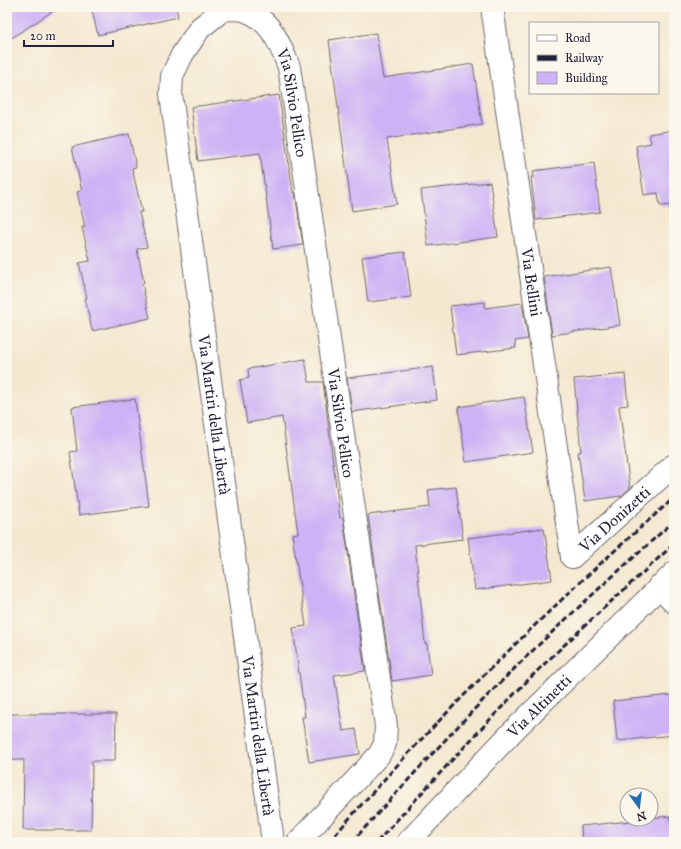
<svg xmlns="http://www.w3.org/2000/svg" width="681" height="849" viewBox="0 0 681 849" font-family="'IM FELL Great Primer',serif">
  <rect width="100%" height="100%" fill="#fbf7ec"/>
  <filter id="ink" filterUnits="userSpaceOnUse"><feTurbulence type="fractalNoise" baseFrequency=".025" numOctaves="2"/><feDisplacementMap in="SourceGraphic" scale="8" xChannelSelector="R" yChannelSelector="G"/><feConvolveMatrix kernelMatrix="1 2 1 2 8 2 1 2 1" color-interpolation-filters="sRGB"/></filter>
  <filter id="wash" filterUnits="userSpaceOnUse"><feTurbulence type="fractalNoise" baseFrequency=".012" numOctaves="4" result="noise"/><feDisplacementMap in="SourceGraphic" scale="16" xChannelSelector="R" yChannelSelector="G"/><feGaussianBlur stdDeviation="0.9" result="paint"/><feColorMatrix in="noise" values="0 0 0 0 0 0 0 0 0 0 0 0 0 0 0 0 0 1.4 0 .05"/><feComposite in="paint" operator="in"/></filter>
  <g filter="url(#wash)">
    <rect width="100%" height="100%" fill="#f4e8d0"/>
    <g id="blocks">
      <!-- building -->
      <g fill="#cdb2f5">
        <path d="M7 7H59L7 41Z"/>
        <path d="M91 7H176L178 17 98 35Z"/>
        <path d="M376 33 383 78 473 64 482 124 387 139 397 204 352 211 329 40Z"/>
        <path d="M279 95 293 193 295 192 303 245 273 249 260 153 198 161 191 107Z"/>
        <path d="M674 130V205L660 206 658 193 644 195 636 146 651 143 649 134Z"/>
        <path d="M129 134 136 167 132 168 142 212H139L147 247 137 249 144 283 142 284 150 318 92 331 85 298H87L79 263 90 261 82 227H85L77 192 82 191 72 147Z"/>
        <path d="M594 163 600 212 536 220 531 177H534L533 171Z"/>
        <path d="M490 182 498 237 428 246 421 190Z"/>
        <path d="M405 252 411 297 368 302 362 257Z"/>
        <path d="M611 267 620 325 552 335 544 277Z"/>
        <path d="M485 302V308L522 303 528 339 515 341 516 348 456 355 450 306Z"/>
        <path d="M305 359 309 382H323L340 518H343L365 671 334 675 343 731 356 729 360 754 309 762 302 717H305L293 628 306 626 292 534 298 533 282 417 247 423 240 380 249 378 248 369Z"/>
        <path d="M433 367 437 400 352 412 347 378Z"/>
        <path d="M625 374 628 405 619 406 630 488 621 496 585 501 578 452H581L574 379Z"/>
        <path d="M524 397 533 452 466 462 458 407Z"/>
        <path d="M135 399 149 506 79 515 70 452 77 451 72 407Z"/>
        <path d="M456 487 463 539 415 545 425 644H427L431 675 392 681 368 515 430 507 428 490Z"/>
        <path d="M544 528 552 580 475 590 468 538Z"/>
        <path d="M672 695 674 735 617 741 613 701Z"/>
        <path d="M7 714H116L115 761H92L91 830H23L24 760H7Z"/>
        <path d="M670 816 673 842H582L581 826 651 819V818Z"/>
      </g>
    </g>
  </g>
  <g filter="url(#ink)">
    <use href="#blocks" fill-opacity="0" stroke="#6c676f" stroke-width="1"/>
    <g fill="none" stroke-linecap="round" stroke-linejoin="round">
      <defs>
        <g id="minor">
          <path id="s1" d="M492 7 572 557"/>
          <path id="s2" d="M224 9C231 10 240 8 246 11 271 20 280 44 289 67L386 726 385 744 379 755 298 842"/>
          <path id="s3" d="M224 9 200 28 182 55 172 76 171 94 273 842"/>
          <path id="s4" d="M572 557 674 465"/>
          <path d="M659 586 674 602"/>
          <path id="s5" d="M408 842 515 729 674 573"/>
        </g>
      </defs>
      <!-- minor casing -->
      <use href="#minor" stroke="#6c676f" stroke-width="24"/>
      <!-- minor -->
      <use href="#minor" stroke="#fff" stroke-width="22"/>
      <!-- rail -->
      <g stroke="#22223b" stroke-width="3" stroke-dasharray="6 3" stroke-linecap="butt">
        <path d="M329 842C405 753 488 669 573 589 606 558 640 528 674 498"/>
        <path d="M352 842C407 781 462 720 520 663 570 614 622 568 674 521"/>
        <path d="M377 842C428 786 479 730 532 676 578 631 626 588 674 544"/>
      </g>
    </g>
  </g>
  <g text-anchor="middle" stroke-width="3" stroke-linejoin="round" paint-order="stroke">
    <!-- street labels -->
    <g font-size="16" fill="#22223b" stroke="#fbf7ec">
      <text dy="6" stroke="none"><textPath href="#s2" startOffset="131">Via Silvio Pellico</textPath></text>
      <text dy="6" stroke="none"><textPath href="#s1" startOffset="278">Via Bellini</textPath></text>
      <text dy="6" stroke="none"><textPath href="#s3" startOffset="428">Via Martiri della Libertà</textPath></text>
      <text dy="6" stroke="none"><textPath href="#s2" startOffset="455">Via Silvio Pellico</textPath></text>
      <text dy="6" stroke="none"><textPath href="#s4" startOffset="57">Via Donizetti</textPath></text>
      <text dy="6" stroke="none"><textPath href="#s5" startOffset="189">Via Altinetti</textPath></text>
      <text dy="6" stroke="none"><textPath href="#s3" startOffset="752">Via Martiri della Libertà</textPath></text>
    </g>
  </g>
  <!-- margin -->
  <rect width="681" height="849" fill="none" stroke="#fbf7ec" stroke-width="24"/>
  <!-- legend -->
  <rect x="529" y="22" width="130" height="72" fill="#fbf7ec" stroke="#a4a2a5"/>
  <rect x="537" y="35" width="20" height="6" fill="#ffffff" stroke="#a4a2a5"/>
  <text x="565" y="42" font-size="12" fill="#22223b">Road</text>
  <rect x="537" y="55" width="20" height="6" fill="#22223b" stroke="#a4a2a5"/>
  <text x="565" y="62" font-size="12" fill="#22223b">Railway</text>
  <rect x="537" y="72" width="20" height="12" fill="#cdb2f5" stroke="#a4a2a5"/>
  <text x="565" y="82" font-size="12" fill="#22223b">Building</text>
  <!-- north arrow -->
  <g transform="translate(639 807) rotate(165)"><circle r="19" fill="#fbf7ec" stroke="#a4a2a5"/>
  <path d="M0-3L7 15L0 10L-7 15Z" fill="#1f6fb2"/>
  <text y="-6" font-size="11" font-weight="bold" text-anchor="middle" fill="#22223b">N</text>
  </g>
  <!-- scale -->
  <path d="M24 40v6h89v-6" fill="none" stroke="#22223b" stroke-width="2"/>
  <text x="30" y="40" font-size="12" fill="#22223b" stroke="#fbf7ec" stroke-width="3" paint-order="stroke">20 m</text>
</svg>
